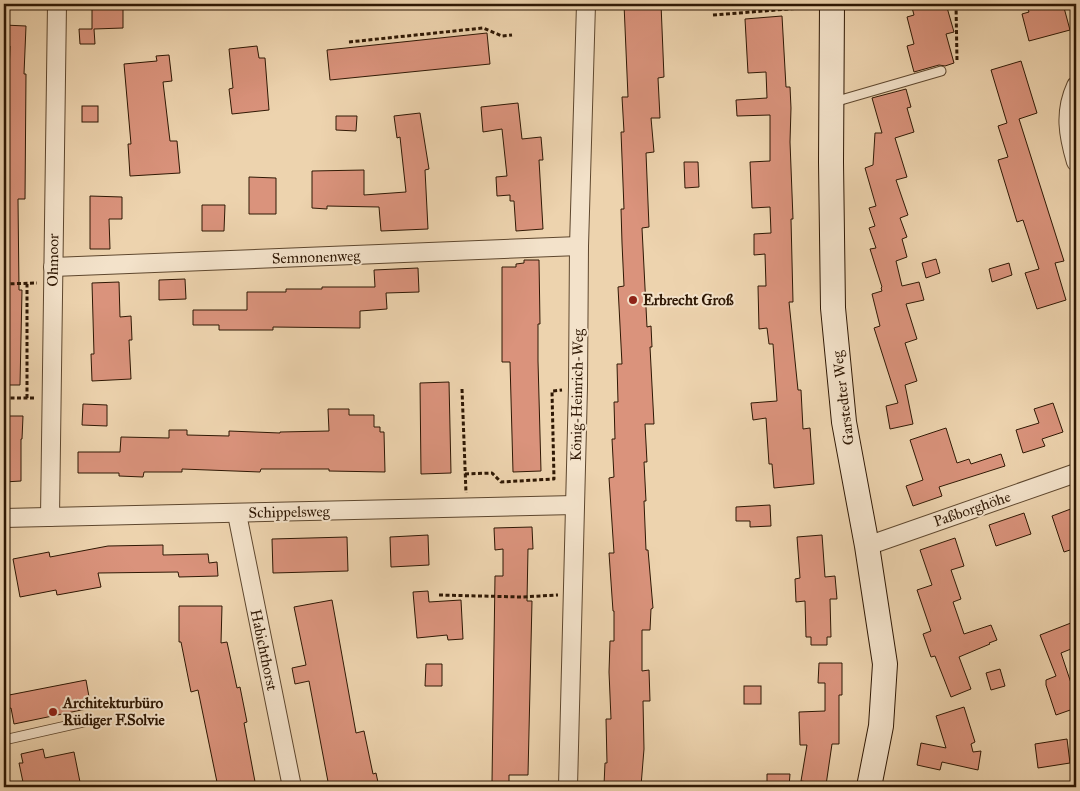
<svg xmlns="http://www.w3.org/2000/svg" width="1080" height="791" viewBox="0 0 1080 791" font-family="'IM FELL Great Primer',serif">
  <rect width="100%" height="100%" fill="#edd3ae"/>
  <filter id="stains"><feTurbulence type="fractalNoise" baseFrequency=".004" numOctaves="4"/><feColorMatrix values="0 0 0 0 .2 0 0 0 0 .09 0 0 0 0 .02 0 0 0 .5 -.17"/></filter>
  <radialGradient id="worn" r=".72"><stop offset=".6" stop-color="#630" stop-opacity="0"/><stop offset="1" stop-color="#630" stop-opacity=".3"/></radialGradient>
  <!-- building -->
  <g fill="#da937c" stroke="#2f1804">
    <path d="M92 4H123V28L94 29 95 44H80L79 29H92Z"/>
    <path d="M624 4H661L664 77 658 78 660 118H651L654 152 646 153 649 227 642 228 647 327 651 326 652 347H650L654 424H645L647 462H644L646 501H644L646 550H648L653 608 651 609 650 630H642V671L649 670 650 701H643L644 749 641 786 604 785 605 763H607L606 719H611L609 672 610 641H614V611H613L609 553H614L609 478 614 477 612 439H615L614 402H618L617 364H622L618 287 624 286 622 243 621 209H624L621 132H624L622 97H628Z"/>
    <path d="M911 4H946L954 32 946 34 954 63 945 66 939 65 914 72 907 46 914 44 907 17 914 15Z"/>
    <path d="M1026 4H1063L1070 30 1029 41 1022 14 1029 12Z"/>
    <path d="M782 16 786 87H790L791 108 790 142 793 219H791L793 302H789L798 390H801L803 429 810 428 814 484 774 488 772 464H769L766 418 753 420 751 403 777 401 773 344H769L767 328 759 329 758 286H766L765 254 754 255V234L771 233 770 207 752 208 750 162 770 161V115L737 116 736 100 767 98 766 72 748 73 745 19Z"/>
    <path d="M4 25 26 26 24 74H26L25 199H18L19 290H22L20 385H4V74H9L10 46H4Z"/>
    <path d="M487 33 490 64 330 80 327 50Z"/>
    <path d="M257 46 259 58H265L269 110 232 114 229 89 233 88 229 49Z"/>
    <path d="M169 55 172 81 163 82 170 141H177L180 173 130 176 128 144H131L124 64 157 61 156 56Z"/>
    <path d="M1021 61 1037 113 1019 119 1064 261 1055 263 1066 300 1037 309 1025 273 1039 269 1023 220 1017 222 998 160 1008 157 998 126 1007 123 991 70Z"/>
    <path d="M906 89 911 107 907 108 914 132 895 138 907 177 896 180 908 215 900 218 907 237 902 239 907 257 896 261 902 286 919 282 924 300 906 304 917 339 905 343 917 381 905 385 913 424 890 429 886 406 898 403 874 328 880 326 872 294 882 291 881 288 882 287 870 249 876 248 869 228 875 226 869 208 876 206 865 168 873 165 875 133H882L872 98Z"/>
    <path d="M518 103 522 139 541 137 543 160H539L543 229 516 231 514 201H510V195L497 196 496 177 507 176 502 129 483 132 481 107Z"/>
    <rect x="82" y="106" width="16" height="16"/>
    <path d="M420 113 429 169 425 170 428 229 381 231 379 207 327 206V209L312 208V171L364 170V195L406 192 400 137 397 138 394 116Z"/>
    <path d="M336 116H357L356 131 336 130Z"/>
    <path d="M684 162H698L699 187 685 188Z"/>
    <path d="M249 177 276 178V214H249Z"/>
    <path d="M90 196 122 197V219H109L110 249H90Z"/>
    <path d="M202 205H225L224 231H202Z"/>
    <path d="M936 259 940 273 926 278 922 263Z"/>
    <path d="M524 260H539L540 324H538V361L541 471 513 472 510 362H502V267H516V264L524 263Z"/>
    <path d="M1009 263 1012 275 992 282 989 269Z"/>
    <path d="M418 268 419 292 386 293 387 309 360 311V328L273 327V330H219V325H193V310H247V292H286V289H322V287H375L374 270Z"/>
    <path d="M185 279 186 299 159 300V280Z"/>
    <path d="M119 282 120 317 131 316 132 340H129L131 379 92 381 91 354H94L92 283Z"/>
    <path d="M449 382 451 473 421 474 420 383Z"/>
    <path d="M1053 403 1063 432 1042 439 1045 446 1023 453 1016 430 1039 423 1034 409Z"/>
    <path d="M83 404 107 405V426L82 425Z"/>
    <path d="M328 409H349V415H374V427H380V432H384L385 472 329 471V469H261L260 472 182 469V472H144L143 477 119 476V473H78V452H120L121 437 169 438V430H187V435L229 436V431L280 433V432L329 431Z"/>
    <path d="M4 416H23L22 439H21V481L4 482Z"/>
    <path d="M946 428 957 463 969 459 971 464 1001 454 1005 466 939 487 942 496 913 506 906 486 923 480 910 440Z"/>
    <path d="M770 505 771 526 750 527V521H736V507Z"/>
    <path d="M1076 507V548L1064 552 1052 516Z"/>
    <path d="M1024 513 1031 534 996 546 989 525Z"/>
    <path d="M532 527 533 549H528L527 601H532L528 775H509V782H492L495 576H503V549L495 550 494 528Z"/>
    <path d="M428 535 429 565 391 567 390 537Z"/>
    <path d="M822 535 825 577 835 576 837 599H830L831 637H827V645H811V637H806L805 601 796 602 795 579 800 578 797 537Z"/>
    <path d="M347 537 348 571 273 573 272 539Z"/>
    <path d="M955 538 964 566 951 570 961 599 953 602 964 634 991 625 997 640 989 643 990 644 959 657 971 689 951 697 935 656 931 657 923 634 931 631 917 590 932 585 920 550Z"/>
    <path d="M163 545V555L208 554 209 563 217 562 218 576 179 577 178 572 98 573 101 587 57 595 56 590 20 597 13 559 49 552 50 557 108 546Z"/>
    <path d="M428 591 429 602 461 600 463 639 448 640 447 635 417 638 413 592Z"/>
    <path d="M332 600 356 733 364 731 373 774 376 773 379 787H329L309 681 295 684 292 668 306 665 294 607Z"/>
    <path d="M179 606H222L221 643 227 642 237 688 240 687 247 722 244 723 256 787H218L198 690 191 692 181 642H179Z"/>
    <path d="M1076 621V647L1061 653 1076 698V708L1056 715 1046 685V680L1056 676 1040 635Z"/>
    <path d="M819 663H842V695H839V744H832L826 785 801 781 807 745H800L799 712 825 711V683H818Z"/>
    <path d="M426 664H442V686H425Z"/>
    <path d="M1000 669 1005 686 991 690 986 673Z"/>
    <path d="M86 680 91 708 14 724 11 708 4 710V696Z"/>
    <rect x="744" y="686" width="17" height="18"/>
    <path d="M964 707 975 742 971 744 973 752 981 751 978 770 942 762 940 770 917 765 921 743 946 748 936 716Z"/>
    <path d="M1067 739 1070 763 1038 768 1035 744Z"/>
    <path d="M43 749 45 758 74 752 81 787H24L19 763H23L21 754Z"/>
    <path d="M767 774H790L789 787H767Z"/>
  </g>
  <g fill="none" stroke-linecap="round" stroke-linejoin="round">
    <defs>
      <g id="lane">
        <path d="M834 102 941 71"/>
        <path d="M4 740 88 721"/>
      </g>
      <g id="street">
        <path d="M1076 86C1064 112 1068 135 1076 162"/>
        <path d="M53 267 579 246"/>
        <path d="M237 514 292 787"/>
        <path d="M50 517 57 4"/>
        <path d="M4 518 575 505"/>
        <path d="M867 546 1076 473"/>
        <path d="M568 787 578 387 579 246 586 4"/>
      </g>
      <path id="secondary" d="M832 4 831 162 833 308 844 422 867 546 885 664 881 726 869 787"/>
    </defs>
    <!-- lane casing -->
    <use href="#lane" stroke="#5e472e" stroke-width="11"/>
    <!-- street casing -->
    <use href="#street" stroke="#5e472e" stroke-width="20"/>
    <!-- secondary casing -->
    <use href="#secondary" stroke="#2f1804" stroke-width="26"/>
    <!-- path -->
    <g stroke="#2f1804" stroke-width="3" stroke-dasharray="4 2.5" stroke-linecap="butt">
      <path d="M956 4 957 61"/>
      <path d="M713 15 814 7"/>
      <path d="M349 42 483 28 502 36 512 35"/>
      <path d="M4 284 37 283"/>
      <path d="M462 389 466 493"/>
      <path d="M4 398H36"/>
      <path d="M27 398V284"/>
      <path d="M465 474 492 473 501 482 554 479 552 391 562 390"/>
      <path d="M439 595 522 597 558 595"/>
    </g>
    <!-- lane -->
    <use href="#lane" stroke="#f3e2ca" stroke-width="9"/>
    <!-- street -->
    <use href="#street" stroke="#f3e2ca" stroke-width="18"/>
    <!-- secondary -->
    <use href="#secondary" stroke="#f3e2ca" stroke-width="24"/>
  </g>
  <!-- markers -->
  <g fill="#8f2418" stroke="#f3e2ca" stroke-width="2">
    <circle cx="633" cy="300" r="5"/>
    <circle cx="53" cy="712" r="5"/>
  </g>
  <g text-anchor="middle" stroke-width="4" stroke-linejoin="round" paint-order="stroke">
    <!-- street labels -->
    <g font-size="15" fill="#2f1804" stroke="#f3e2ca">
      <text transform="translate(316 257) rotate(-2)" y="5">Semnonenweg</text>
      <text transform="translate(53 260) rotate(-89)" y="5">Ohmoor</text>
      <text transform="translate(577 395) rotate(-89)" y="5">König-Heinrich-Weg</text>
      <text transform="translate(843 398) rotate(-97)" y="5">Garstedter Weg</text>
      <text transform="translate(972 509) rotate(-19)" y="5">Paßborghöhe</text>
      <text transform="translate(289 512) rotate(-1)" y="5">Schippelsweg</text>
      <text transform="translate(264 650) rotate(78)" y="5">Habichthorst</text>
    </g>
    <!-- poi labels -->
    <g font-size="15" font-weight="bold" fill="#2f1804" stroke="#f3e2ca" text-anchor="start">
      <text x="643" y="305">Erbrecht Groß</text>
      <text x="63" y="708">Architekturbüro<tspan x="63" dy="17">Rüdiger F.Solvie</tspan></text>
    </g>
  </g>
  <!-- margin -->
  <rect width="1080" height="791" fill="none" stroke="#edd3ae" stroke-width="20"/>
  <rect x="5" y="5" width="1070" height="781" fill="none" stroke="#2f1804" stroke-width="2.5"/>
  <rect x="10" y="10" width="1060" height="771" fill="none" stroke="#2f1804"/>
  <rect width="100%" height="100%" filter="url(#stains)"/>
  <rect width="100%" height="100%" fill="url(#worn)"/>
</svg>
